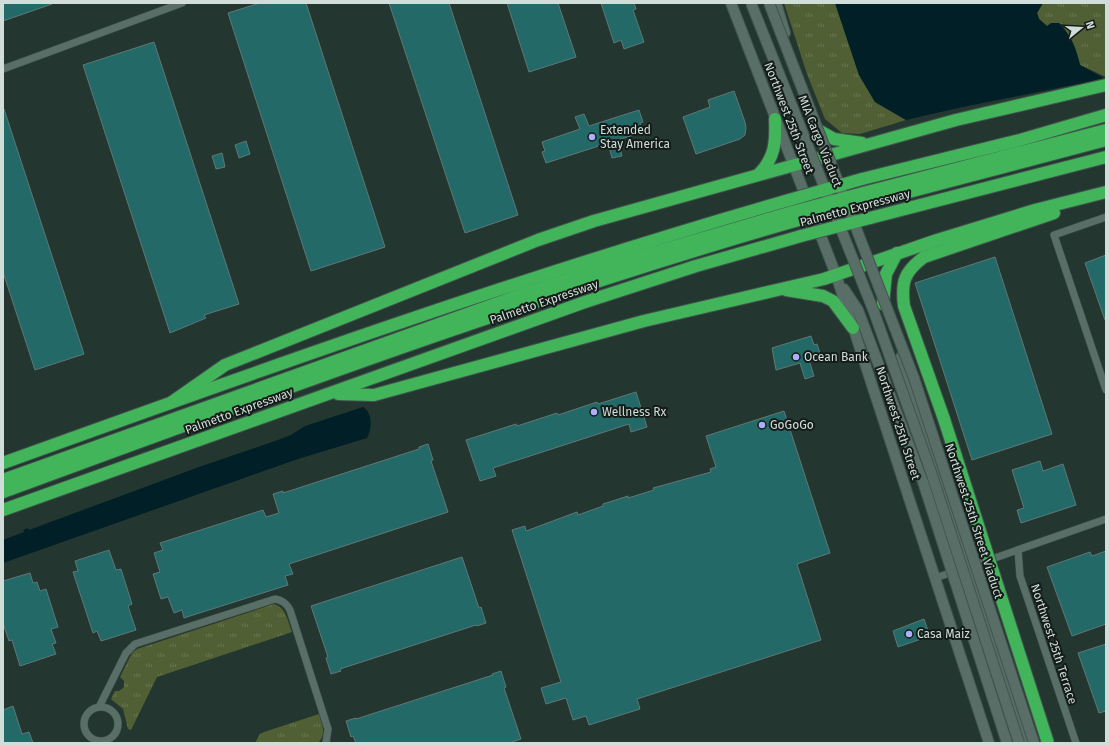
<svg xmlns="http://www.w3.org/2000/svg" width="1109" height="746" viewBox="0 0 1109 746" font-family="'Fira Sans',sans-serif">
  <defs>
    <pattern id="grass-tufts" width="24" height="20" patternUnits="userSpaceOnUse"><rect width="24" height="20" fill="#506034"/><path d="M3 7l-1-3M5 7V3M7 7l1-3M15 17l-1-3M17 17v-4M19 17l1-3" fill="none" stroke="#687651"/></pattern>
  </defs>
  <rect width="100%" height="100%" fill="#233730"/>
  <!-- grass -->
  <g fill="url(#grass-tufts)">
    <path d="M784 3H835L859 75 875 102 906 120 860 134 842 133 825 119 807 74Z"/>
    <path d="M1043 3H1106V77L1080 65C1077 49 1071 35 1059 23L1047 26 1039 19 1037 13Z"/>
    <path d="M274 604C286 607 288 622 292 632L157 677 131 730 128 729 123 709 111 699 115 691H119L124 687V681L120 677 132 653 137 649Z"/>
    <path d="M319 714C322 725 327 734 318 743H255L260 734 264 732Z"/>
  </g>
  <!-- water -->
  <g fill="#001f26">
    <path d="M835 3H1043L1037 13 1039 19 1047 26 1051 23H1059C1071 35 1076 49 1080 65L1104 78C1039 93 972 104 906 120L875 102 859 75Z"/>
    <path d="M363 407C373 413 372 429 367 438L298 459 3 563V540L24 532 23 530 28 528 29 530 199 467 275 441 291 435 305 426Z"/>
  </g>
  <!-- building -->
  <g fill="#226967" stroke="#5f7877">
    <path d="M3 3H51L52 4 3 21Z"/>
    <path d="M260 3H306L385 247 311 271 228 13Z"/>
    <path d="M389 3H449L518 215 465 233Z"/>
    <path d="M507 3H558L576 57 529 72Z"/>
    <path d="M601 3H634L636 9 633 10 644 42 624 49 621 40 614 43Z"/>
    <path d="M154 42 239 304 204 315 206 318 170 333 83 65Z"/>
    <path d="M734 91 745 122 746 128 745 135 740 139 696 154 683 117 710 107 708 100Z"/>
    <path d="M3 109H4L84 354 35 370 3 272Z"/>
    <path d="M639 110 643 122 640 123 643 132 618 140 622 156 612 158 608 143 546 163 542 152 545 151 542 142 580 129 575 117 584 114 589 126Z"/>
    <path d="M246 141 250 154 239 158 235 145Z"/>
    <path d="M222 153 225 167 216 169 212 156Z"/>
    <path d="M1106 255V320H1105L1085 263Z"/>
    <path d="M995 257 1052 434 972 460 915 283Z"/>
    <path d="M811 336 814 345 817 344 821 356 809 360 814 376 805 379 800 363 776 370 772 348Z"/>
    <path d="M636 392 647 427 631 432 629 424 493 468 496 476 480 481 466 440 516 424 517 426 557 413 558 415 597 402 598 404Z"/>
    <path d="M784 411 830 553 797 564 821 640 637 699 640 709 589 725 586 716 573 720 566 698 546 704 541 688 561 682 512 530 525 526 526 531 577 512 578 515 603 506V504L628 496V498L654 490 653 488 711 472 710 469 716 467 706 436Z"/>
    <path d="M428 444 433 460 431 461 448 512 289 564 293 574 285 576 288 585 190 616 184 618 182 610 174 613 168 597 161 599 153 574 160 572 154 553 163 550 160 543 263 510 266 517 279 513 273 494 283 491V493L419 449V447Z"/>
    <path d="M1040 461 1043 471 1063 464 1076 505 1021 523 1017 510 1024 508 1012 470Z"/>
    <path d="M109 550 116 570 121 569 132 604 128 606 136 630 101 641 97 631 93 633 73 572 78 571 75 561Z"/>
    <path d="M1106 551V624L1072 636 1047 567 1090 552 1092 556Z"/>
    <path d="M462 557 479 608 481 607 486 623 477 626 476 625 340 669 341 671 331 674 326 658 328 657 311 606Z"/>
    <path d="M30 573 33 583 37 582 40 591 46 589 58 627 51 629 56 643 52 644 56 654 20 666 12 640 9 641 3 623V581Z"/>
    <path d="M924 619 930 636 898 647 893 631Z"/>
    <path d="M1106 644V711L1099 713 1078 653Z"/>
    <path d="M501 671 506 687 504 688 521 739 509 743H356L353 736 351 737 346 721 356 718V719L493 675 492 674Z"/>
    <path d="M13 706 22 734 29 732 33 743H3V710Z"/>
  </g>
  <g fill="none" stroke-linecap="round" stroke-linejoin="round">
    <defs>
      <g id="street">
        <path d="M3 69 182 3"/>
        <path d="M1106 217 1054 235 1106 390"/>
        <path d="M1018 550 1020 576 1076 743"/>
        <path d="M972 566 1106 519"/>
        <path d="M935 578 956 571"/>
        <path d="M99 707 126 653 135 644 275 599C283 600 287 604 290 610L328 729 326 743"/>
        <circle cx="101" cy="724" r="17"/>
      </g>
      <g id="secondary">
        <path d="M731 3 836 275 989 743"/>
        <path d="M776 3 785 33"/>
        <path d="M844 289 858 310 923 482"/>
        <path d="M901 357 1026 743"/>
      </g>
      <g id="highway">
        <path d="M818 130 834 139 862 143"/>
        <path d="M759 174C775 158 776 142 775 119"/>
        <path d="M862 179 1020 140 1106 115"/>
        <path d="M863 193 1106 130"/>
        <path d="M867 203 1106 140"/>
        <path d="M870 218 1106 157"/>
        <path d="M786 290 823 296 833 301 853 328"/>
        <path d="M883 304 886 274 897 253"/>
        <path d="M338 394 374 395 644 321 824 279 934 241 1035 210 1106 192"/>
        <path d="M172 402 225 365 538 240 594 221 956 120 1106 85"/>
        <path d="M944 419 904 306C901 282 904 272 924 257L1054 213"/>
        <path d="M3 463C263 369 523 276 789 200"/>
        <path d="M3 480 523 294 628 260 792 212"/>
        <path d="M3 492C265 396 527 298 795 221"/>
        <path d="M3 510 585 302 696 266 801 236"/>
      </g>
    </defs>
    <!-- street casing -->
    <use href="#street" stroke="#42544e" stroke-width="8"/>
    <!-- secondary casing -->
    <use href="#secondary" stroke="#42544e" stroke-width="12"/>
    <!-- highway casing -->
    <use href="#highway" stroke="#42544e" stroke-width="14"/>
    <!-- street -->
    <use href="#street" stroke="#586e66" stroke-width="7"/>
    <!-- secondary -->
    <use href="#secondary" stroke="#586e66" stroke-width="10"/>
    <!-- highway -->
    <use href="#highway" stroke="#42b55b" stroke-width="12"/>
    <defs>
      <g id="secondary-bridge">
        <path d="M751 3 874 312 931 472 1019 743"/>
        <path d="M769 3 914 378 1034 743"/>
        <path d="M923 482 1007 743"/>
      </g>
      <g id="highway-bridge">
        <path d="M789 200 862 179"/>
        <path d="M792 212 863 193"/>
        <path d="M795 221 867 203"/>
        <path d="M801 236 870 218"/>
        <path d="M944 419 1048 743"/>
      </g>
    </defs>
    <!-- secondary-bridge casing -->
    <use href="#secondary-bridge" stroke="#42544e" stroke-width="12" stroke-linecap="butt"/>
    <!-- highway-bridge casing -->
    <use href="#highway-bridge" stroke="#42544e" stroke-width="14" stroke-linecap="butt"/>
    <!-- secondary-bridge -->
    <use href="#secondary-bridge" stroke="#586e66" stroke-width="10"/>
    <!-- highway-bridge -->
    <use href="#highway-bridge" stroke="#42b55b" stroke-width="12"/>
  </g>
  <!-- markers -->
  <g fill="#aeaefa" stroke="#141c19" stroke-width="1.5">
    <circle cx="592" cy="137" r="4"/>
    <circle cx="796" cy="357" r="4"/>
    <circle cx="594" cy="412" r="4"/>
    <circle cx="762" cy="425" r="4"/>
    <circle cx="909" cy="634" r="4"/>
  </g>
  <g text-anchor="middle" stroke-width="4" stroke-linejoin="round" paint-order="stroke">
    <!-- street labels -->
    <g font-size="12" fill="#d1ddd8" stroke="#141c19">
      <text transform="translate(789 118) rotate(69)" y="4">Northwest 25th Street</text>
      <text transform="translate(820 141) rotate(68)" y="4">MIA Cargo Viaduct</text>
      <text transform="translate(855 208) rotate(-15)" y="4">Palmetto Expressway</text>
      <text transform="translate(544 302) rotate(-19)" y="4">Palmetto Expressway</text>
      <text transform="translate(239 411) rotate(-20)" y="4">Palmetto Expressway</text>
      <text transform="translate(898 423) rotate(72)" y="4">Northwest 25th Street</text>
      <text transform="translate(974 521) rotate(72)" y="4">Northwest 25th Street Viaduct</text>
      <text transform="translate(1054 644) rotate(72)" y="4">Northwest 25th Terrace</text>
    </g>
    <!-- poi labels -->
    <g font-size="12" fill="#d1ddd8" stroke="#141c19" text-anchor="start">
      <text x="600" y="134">Extended<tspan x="600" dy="14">Stay America</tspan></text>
      <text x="804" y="361">Ocean Bank</text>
      <text x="602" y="416">Wellness Rx</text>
      <text x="770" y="429">GoGoGo</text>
      <text x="917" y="638">Casa Maiz</text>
    </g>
  </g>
  <!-- border -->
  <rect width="1109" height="746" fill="none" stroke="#d1ddd8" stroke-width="8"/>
  <!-- north arrow -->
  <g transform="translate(1081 28) rotate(72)" stroke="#141c19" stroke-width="3" paint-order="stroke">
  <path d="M0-3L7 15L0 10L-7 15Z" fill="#d1ddd8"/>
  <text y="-6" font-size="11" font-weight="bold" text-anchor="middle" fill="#d1ddd8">N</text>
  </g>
</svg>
